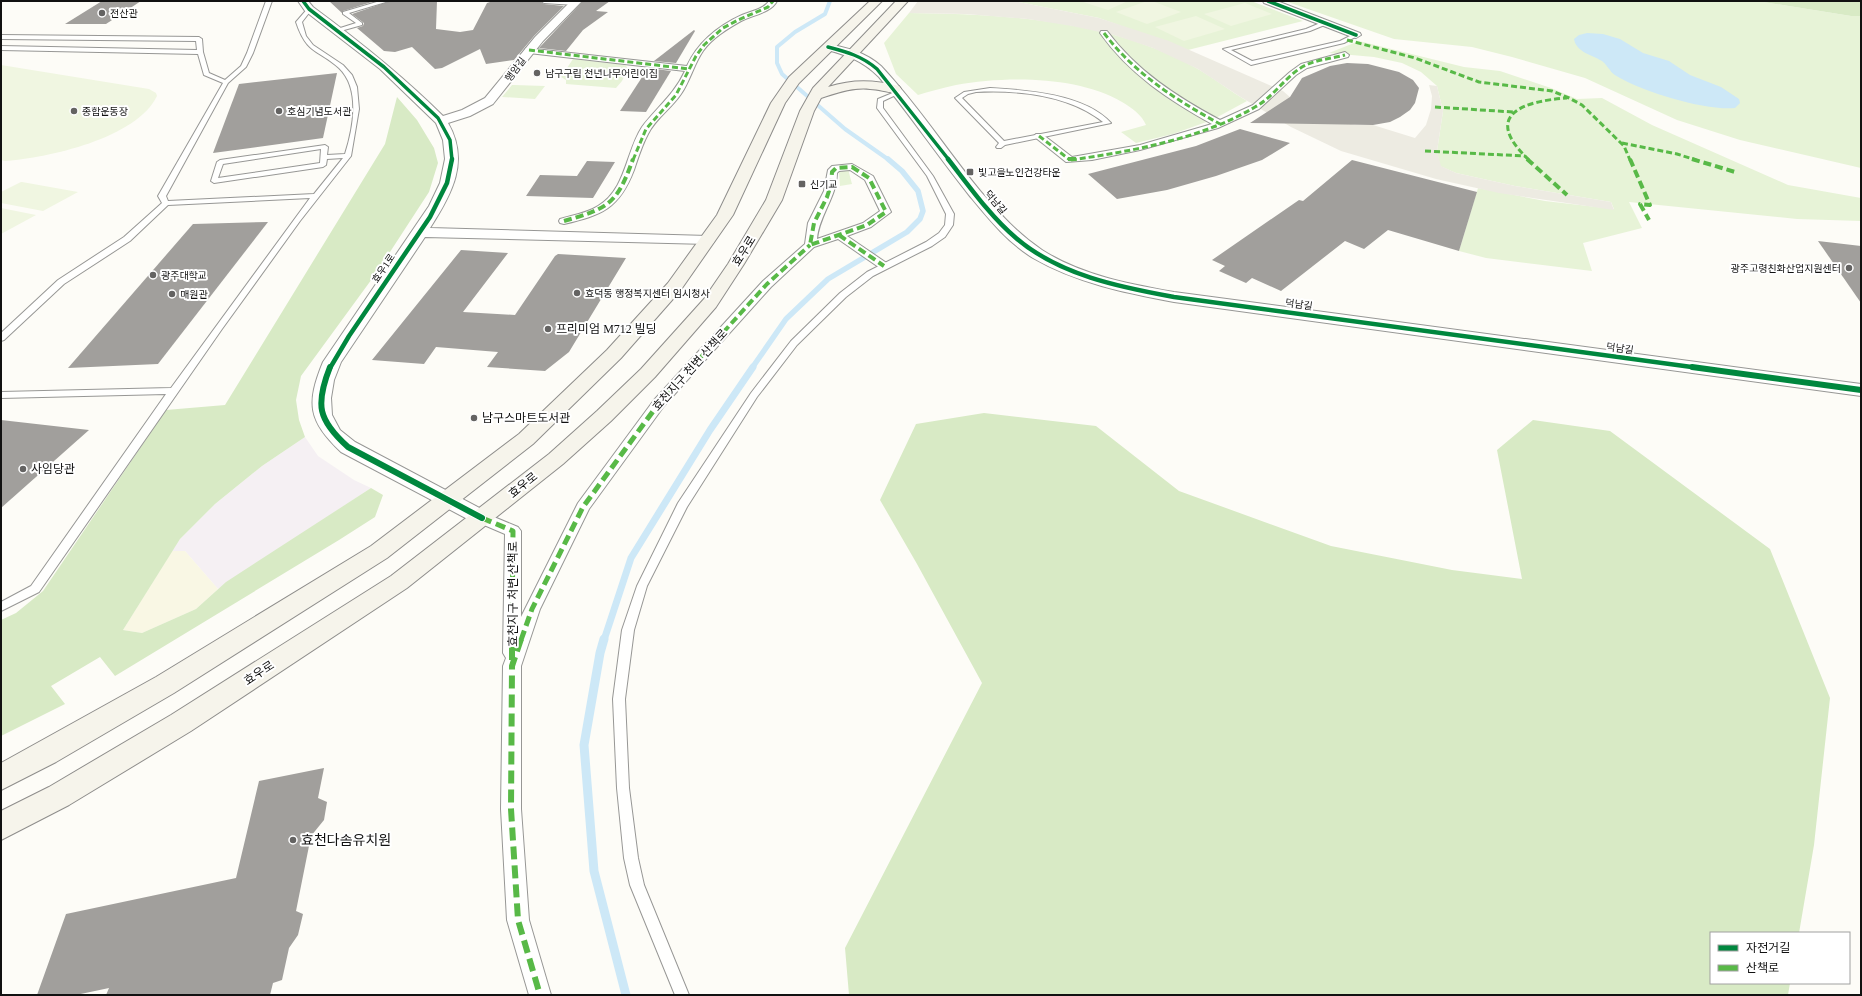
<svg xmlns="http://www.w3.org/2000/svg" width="1862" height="996" viewBox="0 0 1862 996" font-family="'Times New Roman','Noto Sans KR',serif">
  <rect width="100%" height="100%" fill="#fdfcf7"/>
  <!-- industrial -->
  <path fill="#f5f0f3" d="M305 437 318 456 354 480 371 488 218 589 185 551H172L180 539 215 504 262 466Z"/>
  <!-- farmland -->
  <path fill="#f9f7e4" d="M172 551H185L218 589 196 609 142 633 123 630Z"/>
  <!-- green -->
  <g fill="#e7f3d7">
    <path d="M1014 1H1251L1303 21 1188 50 1099 18Z"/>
    <path d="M1285 1H1757L1851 16H1861V168L1740 140 1677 120 1585 78 1512 57 1472 47 1394 39Z"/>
    <path d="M909 13C1007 14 1111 20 1198 69 1215 79 1230 91 1247 101L1212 120 1173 134 1136 143 1121 132 1146 125C1142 115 1132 108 1122 102 1078 76 1006 76 956 85 943 88 930 91 918 95L896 74 884 43Z"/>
    <path d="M1359 41 1464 67 1500 71 1551 88 1577 99 1602 98 1652 125 1788 185 1861 198V221L1797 219 1629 202 1642 228 1583 243 1592 271 1486 258 1459 251 1478 188 1545 201 1614 209 1611 202 1515 186 1456 173 1440 166 1437 151 1443 111 1437 86 1421 72 1402 63 1374 57 1329 53Z"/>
    <path d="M573 59 625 65 628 68 622 81 616 88 566 84V80L561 77Z"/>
    <path d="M512 85H514L545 86 535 99 502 97Z"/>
    <path d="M848 169 852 184 840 186 839 172Z"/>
  </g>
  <!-- forest -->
  <g fill="#d8eac5">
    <path d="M1757 1H1861V16H1851Z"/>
    <path d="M397 97 417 120 434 148 438 163 429 192 377 272 301 376 296 400 299 420 305 437 262 466 215 504 180 539 123 630 142 633 196 609 226 582 371 488 383 495 375 517 339 540 115 676 100 657 51 686 65 704 1 736V620L16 613 43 591 166 410 225 405 385 144Z"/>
    <path d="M984 413 1096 426 1179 491 1331 546 1452 570 1522 579 1497 450 1533 420 1610 431 1770 549 1830 698 1814 845 1799 933H1711V983H1790L1788 995H849L845 948 982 683 917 564 880 500 916 424Z"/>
  </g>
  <!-- pitch -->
  <g fill="#f0f6e1">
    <path d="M1080 1H1128L1108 10Z"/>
    <path d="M1147 1H1152L1181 12 1147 24 1116 12Z"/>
    <path d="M1245 3 1272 14 1231 26 1204 14Z"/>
    <path d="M1196 16 1225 29 1184 41 1155 27Z"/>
    <path d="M1 65 149 89 156 93 157 96C137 138 48 158 5 161L1 160Z"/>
    <path d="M21 182H22L78 192 43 211 1 203V192Z"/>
    <path d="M1 208 36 215 1 234Z"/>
  </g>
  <!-- plaza -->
  <path fill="#edebe2" d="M918 1H1014L1099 18 1169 41 1283 91 1307 112 1355 125H1373L1415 138 1426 125 1431 109 1432 96 1429 85 1437 86 1443 111 1437 151 1441 166 1456 173 1515 186 1611 202 1614 210 1499 193 1436 179 1341 151 1291 127 1239 96 1198 69 1153 48 1114 35 1072 26 1028 19 966 14 909 13Z"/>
  <!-- water -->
  <path fill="#cde8f7" d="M1587 33 1603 34 1620 39 1643 53 1669 61 1690 75 1721 87 1739 99 1740 103 1735 108C1707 111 1647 93 1622 79 1618 77 1612 74 1610 70 1607 67 1606 64 1602 61 1592 55 1576 52 1574 39L1579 35Z"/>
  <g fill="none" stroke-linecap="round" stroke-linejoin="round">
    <!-- stream-far3 -->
    <path stroke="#cde8f7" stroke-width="4" d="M830 1 825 14 795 32 777 47V63L782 74 845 129 889 160"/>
    <!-- stream-far2 -->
    <path stroke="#cde8f7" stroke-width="5.5" d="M752 368 786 319 828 279 907 232 920 219 923 211 918 191 902 171 888 159"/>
    <!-- stream-far1 -->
    <path stroke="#cde8f7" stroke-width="7" d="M604 640 631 558 710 430 753 367"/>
    <!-- stream -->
    <path stroke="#cde8f7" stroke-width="9" d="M604 639 600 653 584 745 594 871 626 995"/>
  </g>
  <!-- building -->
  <g fill="#a19f9c">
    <path d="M102 1H141L106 24H65Z"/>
    <path d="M329 1H375L343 11 342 13Z"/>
    <path d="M390 1H437L436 29 460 32 473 30 487 3 493 1H540L544 4 564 6 534 36 514 60 486 64 480 49 442 68 435 69 412 47 395 52 384 51 357 28 363 26 364 23 352 14Z"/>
    <path d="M583 1H610L596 11 608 12 583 30 566 51 539 48Z"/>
    <path d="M694 30 695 31 676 63 654 61Z"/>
    <path d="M1347 63 1368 64 1399 72 1413 80 1419 88 1415 103 1410 110 1400 117 1390 122 1373 125 1250 123 1290 97 1302 78 1330 66Z"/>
    <path d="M648 68 671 71 646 112 620 111Z"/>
    <path d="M337 73 323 138 213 153 239 84Z"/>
    <path d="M1240 129 1290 143 1262 160 1216 176 1167 190 1117 199 1088 174 1196 146Z"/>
    <path d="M1352 160 1477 192 1459 251 1388 230 1364 249 1345 241 1281 291 1252 278 1246 283 1219 271 1225 266 1212 260 1299 200 1303 201Z"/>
    <path d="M587 161 615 162 593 198 526 196 540 175 577 176Z"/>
    <path d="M268 222 158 364 68 368 193 224Z"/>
    <path d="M1818 241 1861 246V303Z"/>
    <path d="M461 250 508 253 463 312 515 315 555 256 558 254 626 258 569 352 545 371 487 367 498 352 436 347 424 364 372 360Z"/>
    <path d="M1 420 89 430 1 508Z"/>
    <path d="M324 768 318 798 327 802 324 820 311 836 296 911 303 914 298 935 289 948 282 980 273 983 270 995H106L109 988 76 995H37L66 914 236 878 259 781Z"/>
  </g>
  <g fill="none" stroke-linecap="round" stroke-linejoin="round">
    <defs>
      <g id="service">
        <path d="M266 1H272L253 53 246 67 228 83 166 196 168 201 314 194 343 158 327 159 326 165 323 167 214 183 211 181 217 162 220 160 325 145 328 147 327 155 345 154C353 129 361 89 339 68 318 49 307 55 296 22L309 7 312 9 302 22 306 36 313 45 343 65 352 75 357 87 359 109 351 156 300 221 222 329 39 592 1 611V602L31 586 166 394 1 398V392L171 388 310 198 168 205 130 241 64 284 4 340 1 341V333L58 280 124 237 162 203 158 196 223 83 204 75 198 54 1 50V46L197 50 196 41 1 39V35L199 37 202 39 203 52 209 73 225 80 241 66 247 53ZM321 149 320 163 218 178 223 164Z"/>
        <path d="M380 1H389L349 13 362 23V25L337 32 334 30 356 23 343 14V12Z"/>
        <path d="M541 1H568L578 3 575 5 544 3Z"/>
        <path d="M1325 21 1327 22V24L1310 31 1231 50 1252 61 1340 41 1356 33 1359 35 1344 43 1251 65 1223 49 1306 29Z"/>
        <path d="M990 88C1026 90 1085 94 1111 123L1005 145 1001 148H997L996 147 999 143 955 98 964 92ZM976 92C1018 90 1069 95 1103 122L1004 141 962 98 968 94Z"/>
        <path d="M895 92 900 93 883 101V108L933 176 954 214 953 225 945 237 932 246 873 276 846 297 797 345 757 397 687 507 647 586 634 630 625 699 629 788 638 858 644 885 689 995H675L630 885 624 858 617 788 613 699 622 630 637 586 678 503 751 393 791 341 840 293 867 272 926 242 939 233 945 225 946 214 927 176 877 108 878 99Z"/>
      </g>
      <g id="pedestrian">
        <path d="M769 1H777C771 13 752 15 741 21 727 29 712 38 703 51 694 64 690 81 681 94 671 109 656 118 648 134 642 145 638 158 634 170 619 209 602 215 564 224L560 223 559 221 560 219C573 215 587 213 598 206 626 190 626 151 642 127 657 107 674 95 685 71L529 53 525 50 526 48 687 66C698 42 718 26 742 15 751 11 764 9 769 1Z"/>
        <path d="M1101 31H1107C1137 71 1177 97 1220 120L1253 105 1290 72 1301 64 1345 52 1349 55 1348 57 1307 68 1296 75 1259 109 1218 128 1140 150 1092 160 1066 162 1036 138 1034 136 1036 134H1042L1072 157 1140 145 1212 124C1169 100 1129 74 1100 33Z"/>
        <path d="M852 164 873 176 891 212 871 227 847 236 888 264 890 266 888 268H880L838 239 814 247 771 287 664 406 589 509 540 609 521 666V809L529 920 551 995H529L507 920 501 809 503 666 506 658 503 653 505 534 477 522 474 518 477 514 482 512 518 527 521 531V617L578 503 654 400 763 281 805 244 808 223 824 191 828 170 832 166ZM850 170 865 180 880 211 863 223 817 239C819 215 837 197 837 173L839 171Z"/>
      </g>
      <g id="minor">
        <path d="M298 1H308L313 7C359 41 403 76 443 116L462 110 485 98 535 37 571 1H582L543 41 493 104 470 116 448 123C470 161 452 194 430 228L708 236 713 237 715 240 713 243 708 244 425 237 341 362 334 380 331 398 332 415 340 430 355 442 489 513 492 518 489 523 482 525 475 523 341 452C308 420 306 404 323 362L429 206 440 183 445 159 443 140 436 123 380 69 305 11Z"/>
        <path d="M1263 1H1277L1360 33 1361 35 1356 38 1352 37 1264 3Z"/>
        <path d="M828 44C848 48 865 52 881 66 918 105 947 151 981 192 1000 214 1018 234 1042 250 1081 275 1129 284 1174 292L1861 384V396L1174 302C1126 293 1076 283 1033 258 1007 242 988 218 969 195 938 156 910 115 879 77 862 60 846 55 824 49L822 47Z"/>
      </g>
      <g id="secondary">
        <path d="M870 1H882L799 83 785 103 733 215 680 291 621 358 533 444 387 558 174 693 56 762 1 790V763L156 677 371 546 519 434 607 350 668 283 717 215 771 103 789 77Z"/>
        <path d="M896 1H908L828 87C853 79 874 80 899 86L901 89 899 92C890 94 880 89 870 89 853 87 837 93 821 98L814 111 782 200 744 264 716 307 655 377 611 421 563 464 407 588 191 731 69 805 1 840V811L49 787 171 715 391 576 549 454 597 411 641 369 704 299 728 264 766 200 800 111 813 88Z"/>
      </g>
    </defs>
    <!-- service casing -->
    <use href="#service" stroke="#979795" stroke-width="2"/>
    <!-- pedestrian casing -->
    <use href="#pedestrian" stroke="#979795" stroke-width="2"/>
    <!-- minor casing -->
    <use href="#minor" stroke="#979795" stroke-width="2"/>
    <!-- secondary casing -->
    <use href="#secondary" stroke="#8e8d8b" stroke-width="2"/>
    <!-- service -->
    <use href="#service" fill="#fffffe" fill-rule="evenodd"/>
    <!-- pedestrian -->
    <use href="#pedestrian" fill="#fffffe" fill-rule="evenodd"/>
    <!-- minor -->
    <use href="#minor" fill="#fffffe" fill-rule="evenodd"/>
    <!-- secondary -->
    <use href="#secondary" fill="#f6f4eb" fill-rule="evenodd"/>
    <!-- quiet-far3 -->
    <g stroke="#58b947" stroke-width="3" stroke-dasharray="6 3" stroke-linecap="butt">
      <path d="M1104 33C1135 74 1176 100 1220 124"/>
      <path d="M1347 40 1415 58 1479 82 1552 91 1569 98 1582 105 1624 146 1630 160"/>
      <path d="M529 50 689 69"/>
      <path d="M1435 107 1513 112"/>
      <path d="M1039 136 1070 160"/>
      <path d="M1622 143 1677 154 1696 160"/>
      <path d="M1425 151 1525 156"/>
      <path d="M633 160 646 129 676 95 696 56 704 45 723 28 738 20 768 7 773 1"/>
      <path d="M1071 160C1133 151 1201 139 1255 107 1272 98 1283 80 1299 69 1312 60 1329 59 1345 55"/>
      <path d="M1529 160C1481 115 1523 101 1567 98"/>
    </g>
    <!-- quiet-far2 -->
    <g stroke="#58b947" stroke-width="4" stroke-dasharray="8 4" stroke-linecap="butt">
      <path d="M1068 159H1078"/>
      <path d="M1527 159 1567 195"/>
      <path d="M1630 159 1650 205 1640 204 1649 220"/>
      <path d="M1692 159 1735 172"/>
      <path d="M852 167 869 178 886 212 867 225 810 245 814 223 827 197 831 185 832 172 836 168Z"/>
      <path d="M564 221C609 208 617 204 633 159"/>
      <path d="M839 235 884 266"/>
      <path d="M691 368 767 284 810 245"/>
    </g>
    <!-- quiet-far1 -->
    <g stroke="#58b947" stroke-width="5" stroke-dasharray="10 5" stroke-linecap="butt">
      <path d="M482 518 513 531 512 640"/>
      <path d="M521 640 532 609 583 507 659 403 692 367"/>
    </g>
    <!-- quiet -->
    <g stroke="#58b947" stroke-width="6" stroke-dasharray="13 6" stroke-linecap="butt">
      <path d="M521 639 512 666 511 809 518 920 540 995"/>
      <path d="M512 660V639"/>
    </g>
    <defs>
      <g id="cycleway-far2">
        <path d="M303 1 309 9 384 67 438 118 450 140 452 160"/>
        <path d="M1268 1 1356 35"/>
        <path d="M828 47C847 52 862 56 877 69L949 160"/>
      </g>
      <g id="cycleway-far1">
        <path d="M948 159C969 186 990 216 1016 238 1059 275 1119 287 1174 297L1699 368"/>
        <path d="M330 368 349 336 430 217 447 183 452 159"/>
      </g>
      <g id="cycleway">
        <path d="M330 367C315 405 318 420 348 447L482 518"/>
        <path d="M1692 367 1861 390"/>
      </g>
    </defs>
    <!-- cycleway-far2 casing -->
    <use href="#cycleway-far2" stroke="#fff" stroke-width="5"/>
    <!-- cycleway-far1 casing -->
    <use href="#cycleway-far1" stroke="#fff" stroke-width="6"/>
    <!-- cycleway casing -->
    <use href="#cycleway" stroke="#fff" stroke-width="8"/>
    <!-- cycleway-far2 -->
    <use href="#cycleway-far2" stroke="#00873e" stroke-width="3.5"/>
    <!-- cycleway-far1 -->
    <use href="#cycleway-far1" stroke="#00873e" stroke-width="4.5"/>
    <!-- cycleway -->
    <use href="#cycleway" stroke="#00873e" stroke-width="6"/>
  </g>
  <!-- markers -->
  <g fill="#646362" stroke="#fff" stroke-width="1.5">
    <circle cx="102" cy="13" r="4"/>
    <circle cx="537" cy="73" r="4"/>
    <circle cx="74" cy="111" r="4"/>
    <circle cx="279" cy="111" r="4"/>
    <rect x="966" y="168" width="8" height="8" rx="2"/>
    <rect x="798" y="180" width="8" height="8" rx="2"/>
    <circle cx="1849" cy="268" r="4"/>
    <circle cx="153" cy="275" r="4"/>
    <circle cx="577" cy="293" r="4"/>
    <circle cx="172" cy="294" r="4"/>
    <circle cx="548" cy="329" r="4"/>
    <circle cx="474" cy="418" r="4"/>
    <circle cx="23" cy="469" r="4"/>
    <circle cx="293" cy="840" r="4"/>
  </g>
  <g text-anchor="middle" stroke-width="4" stroke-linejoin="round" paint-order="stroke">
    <!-- far-poi labels -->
    <g font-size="10" fill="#111" stroke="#fff" text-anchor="start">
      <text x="110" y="17">전산관</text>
      <text x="545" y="77">남구구립 천년나무어린이집</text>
      <text x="82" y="115">종합운동장</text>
      <text x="287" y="115">호심기념도서관</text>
      <text x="978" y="176">빛고을노인건강타운</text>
      <text x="810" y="188">신기교</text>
      <text x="1841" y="272" text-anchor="end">광주고령친화산업지원센터</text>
      <text x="161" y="279">광주대학교</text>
      <text x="585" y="297">효덕동 행정복지센터 임시청사</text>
      <text x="180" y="298">매원관</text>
    </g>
    <!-- far-street labels -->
    <g font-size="10" fill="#111" stroke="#fff">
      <text transform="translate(515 69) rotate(-53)" y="4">행암길</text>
      <text transform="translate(996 202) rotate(50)" y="4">덕남길</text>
      <text transform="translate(383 268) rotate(-56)" y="4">효우1로</text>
      <text transform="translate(1299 304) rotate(8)" y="4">덕남길</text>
      <text transform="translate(1620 348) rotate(8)" y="4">덕남길</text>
    </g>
    <!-- street labels -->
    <g font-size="12" fill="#111" stroke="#fff">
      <text transform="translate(744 251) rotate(-58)" y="4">효우로</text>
      <text transform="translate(690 370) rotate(-48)" y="4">효천지구 천변 산책로</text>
      <text transform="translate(523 485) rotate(-39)" y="4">효우로</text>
      <text transform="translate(513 594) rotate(-90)" y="4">효천지구 처변 산책로</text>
      <text transform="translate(259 673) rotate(-33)" y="4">효우로</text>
    </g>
    <!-- poi labels -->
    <g font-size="12" fill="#111" stroke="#fff" text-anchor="start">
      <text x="556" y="333">프리미엄 M712 빌딩</text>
      <text x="482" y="422">남구스마트도서관</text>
      <text x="31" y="473">사임당관</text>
    </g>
    <!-- near-poi labels -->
    <g font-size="14" fill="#111" stroke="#fff" text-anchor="start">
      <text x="301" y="845">효천다솜유치원</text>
    </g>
  </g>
  <!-- border -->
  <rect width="1862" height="996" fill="none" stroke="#111111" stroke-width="4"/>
  <!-- legend -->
  <rect x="1710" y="932" width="140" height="52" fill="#ffffff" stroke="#a0a0a0"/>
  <rect x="1718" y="945" width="20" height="6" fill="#00873e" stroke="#a0a0a0"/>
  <text x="1746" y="952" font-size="12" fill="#111111">자전거길</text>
  <rect x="1718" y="965" width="20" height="6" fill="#58b947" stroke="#a0a0a0"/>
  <text x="1746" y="972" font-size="12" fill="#111111">산책로</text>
</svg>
